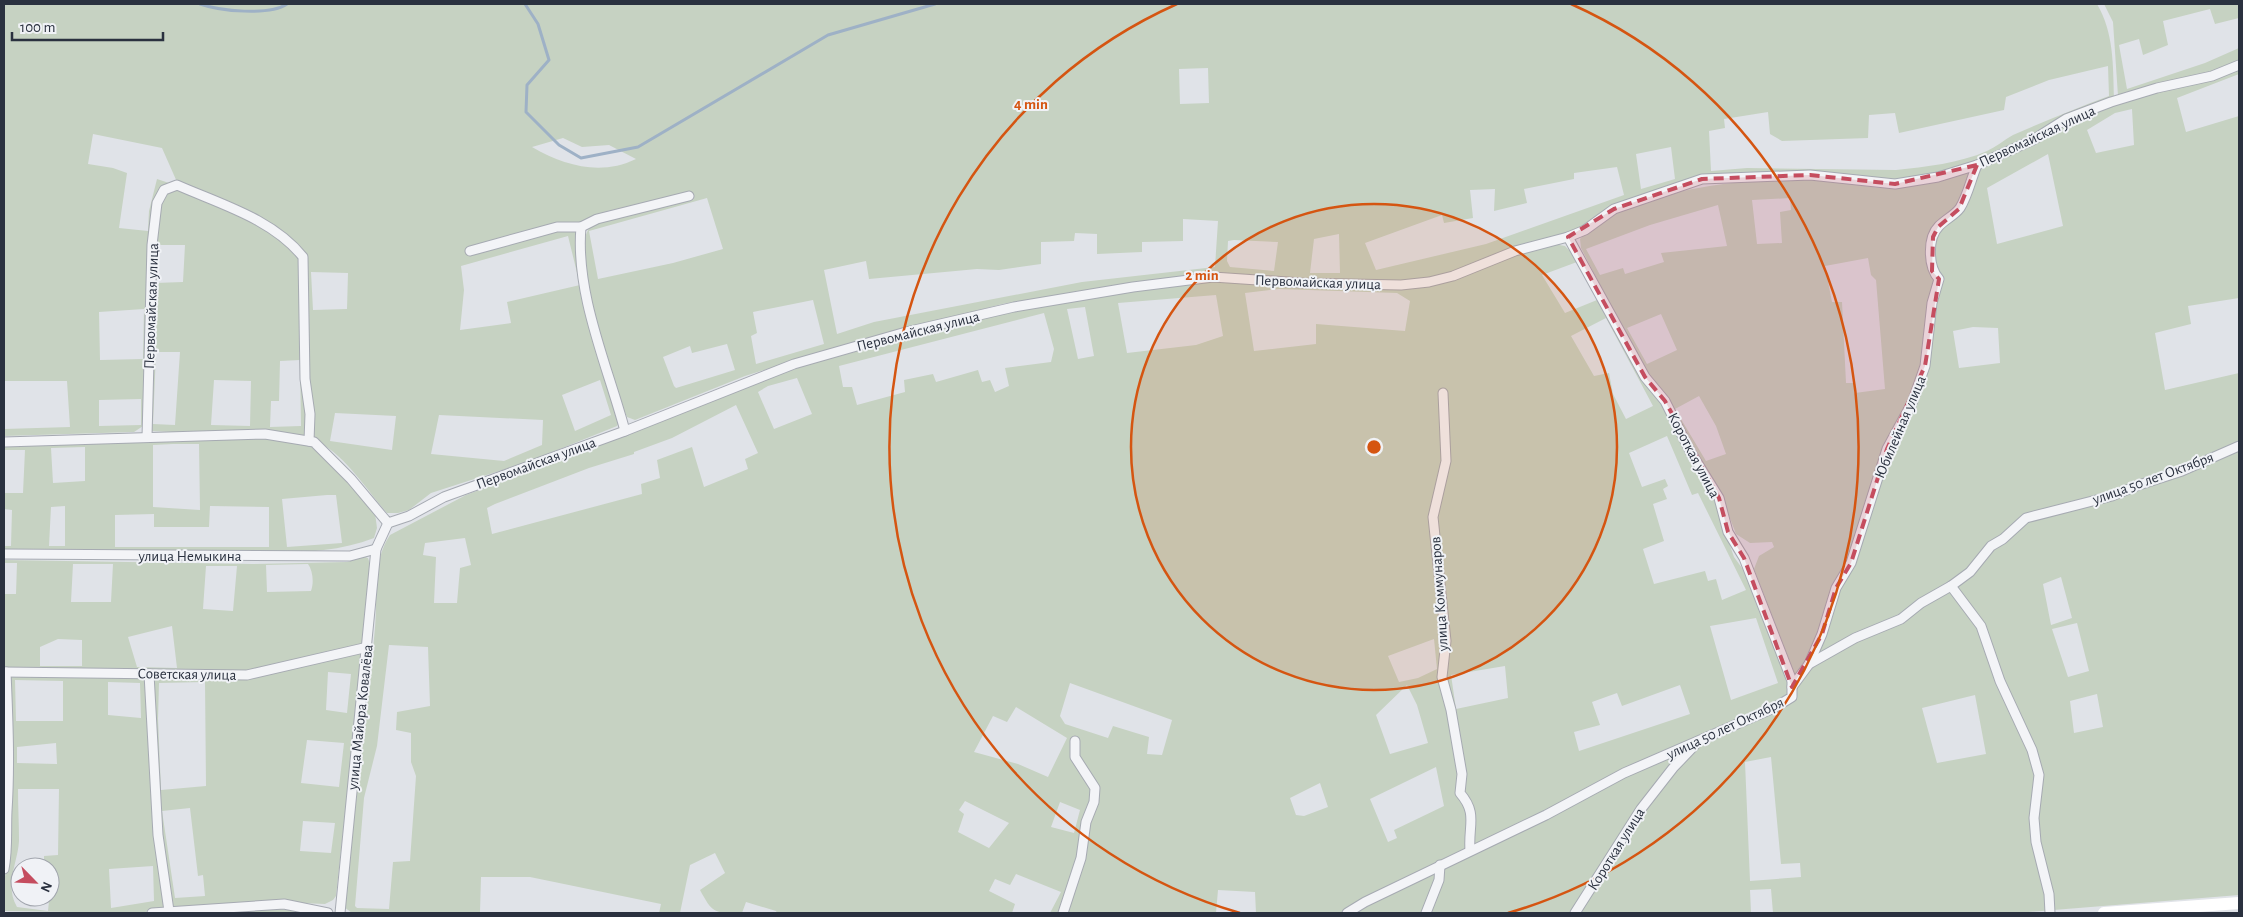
<svg xmlns="http://www.w3.org/2000/svg" width="2243" height="917" viewBox="0 0 2243 917" font-family="'Alegreya Sans',sans-serif">
  <rect width="100%" height="100%" fill="#e0e3e8"/>
  <!-- green -->
  <g fill="#c6d2c2" fill-rule="evenodd">
    <path d="M4 4H2097C2114 33 2113 65 2114 98L2032 139 1975 162 1936 174 1894 181 1703 177 1663 190 1583 229 1425 280 1393 282 1263 278 1117 285 1002 304 818 353 745 376 635 420 627 417 624 410C616 381 562 241 594 224 620 210 665 208 694 199L691 192 608 211 580 224C567 262 607 379 619 422L617 426 530 461 431 493 409 510 398 513H387C365 488 344 453 313 439L306 379 305 257 301 248 288 237 177 182 162 148 93 134 88 164 113 168 127 173 119 228 148 231 149 211 157 179 169 183 161 188 155 201 143 426 134 432 4 436V429L70 427 67 381H4ZM2108 66 2109 96C2077 108 2045 121 2013 135 2004 140 1996 147 1987 151 1960 163 1925 167 1896 170L1747 168 1711 171 1709 131 1725 128 1724 119 1768 112 1770 134 1782 141 1868 138 1869 115 1895 113 1899 133 2004 110 2006 97 2049 80ZM1208 68 1209 103 1180 104 1179 69ZM563 138 582 147 609 145 636 159C601 176 565 166 532 147ZM1671 147 1675 179 1641 189 1636 154ZM1617 167 1624 195 1486 244 1376 270 1365 243 1442 215 1444 223 1473 218 1470 190 1495 189 1494 211 1527 203 1524 189 1574 179V173ZM707 198 723 249 673 263 598 279 589 231ZM1183 219 1218 221 1215 267 1082 282 874 322 837 334 824 270 866 261 869 279 977 269 999 270 1041 264V242L1074 241 1075 233 1097 234V254L1142 252V242L1183 241ZM1339 234 1340 273H1310L1314 239ZM568 236 580 285 507 302 511 323 460 330 464 290 461 266ZM1234 240 1278 242 1274 271 1230 267 1227 261 1228 241ZM311 272 348 273 347 309 313 310ZM813 300 824 344 756 364 751 336 757 333 753 312ZM144 309 143 359 100 360 99 312ZM727 344 735 370 676 388 674 386 663 357 690 346 692 353ZM600 380 611 415 575 431 562 395ZM141 399V425L99 426V400ZM335 413 396 416 392 450 330 441ZM439 415 543 420 542 445 504 461 431 454Z"/>
    <path d="M2104 4H2239V18L2215 24 2210 9 2163 21 2168 45 2143 55 2139 39 2119 45 2127 89 2205 63 2239 48V62L2210 73 2118 96 2113 22Z"/>
    <path d="M2239 67V74L2177 98 2186 132 2239 116V298L2188 306 2191 324 2155 333 2165 390 2239 373V895L2017 913H1773L1771 889 1750 890 1751 913H1256L1255 892 1218 890 1216 913H1050L1061 892 1016 874 1010 885 995 879 989 891 1015 904 1012 913H777L776 911 746 902 742 913C714 913 713 914 700 890L725 873 715 853 690 865 680 913H659L661 904 530 877H481L480 912 491 913H352L344 907C353 814 367 721 375 628 378 598 372 561 390 535L466 495 636 431 713 401 736 389 810 364 987 316 1074 299 1215 281 1332 287H1427L1458 277 1521 252 1554 244 1565 246 1577 258 1643 381 1661 403 1679 440 1712 494 1734 557 1747 575 1788 679 1795 675 1754 569 1759 556 1774 547 1772 542 1750 543 1736 534 1722 497 1692 450 1668 401 1645 372 1581 248 1580 239C1630 187 1756 176 1824 180 1849 181 1871 190 1895 188 1944 183 1991 164 2035 142 2049 135 2062 125 2077 118 2128 94 2186 87 2239 67ZM2132 109 2134 145 2096 153 2087 130 2115 113ZM2048 154 2063 226 1997 244 1987 188ZM1790 198 1791 210 1780 212 1782 243 1757 244 1752 200ZM1718 205 1727 246 1661 253 1664 262 1625 274 1623 268 1600 275 1586 249 1650 225ZM1868 258 1871 275 1876 280 1885 389 1855 393 1854 383H1846L1842 302H1832L1825 266ZM1577 262 1597 300 1565 313 1542 275ZM1279 289 1397 293 1410 301 1405 331 1316 324V344L1254 351 1245 293ZM1216 295 1223 336 1196 345 1127 353 1118 303ZM1085 307 1094 356 1078 359 1067 309ZM1044 313 1054 349 1051 362 1005 368 1009 386 995 392 990 380 982 382 978 370 936 382 933 374 904 380 905 392 857 405 852 387H843L839 366ZM1661 314 1677 350 1647 364 1627 328ZM1606 318 1653 406 1626 419 1613 394 1609 373 1594 376 1571 336ZM1973 327 1998 328 2000 363 1959 368 1953 331ZM797 378 812 414 774 429 758 392 768 386ZM1445 388 1447 461 1435 517 1439 574 1447 624 1448 643 1444 677 1453 712 1464 776V795L1461 797 1460 775 1450 711 1441 677 1445 642 1435 575 1432 518 1443 466 1440 419 1442 390ZM1699 396 1716 426 1726 454 1706 461 1675 409ZM736 405 758 453 745 459 748 469 704 487 692 447 657 460 660 478 641 484 642 494 492 534 487 508 495 504 589 468 634 454V452L672 438ZM1667 436 1692 495 1698 493 1746 590 1722 600 1716 579 1708 581 1705 571 1654 584 1643 549 1664 541 1653 504 1667 499 1663 489 1668 486 1665 479 1642 487 1629 453ZM465 538 471 565 460 568 457 603H434L436 557 423 555 425 543ZM2061 577 2072 618 2051 625 2043 584ZM1756 618 1778 683 1731 700 1710 626ZM2077 623 2089 671 2068 677 2052 629ZM1434 639 1437 669 1418 678 1399 682 1388 656ZM389 645 428 647 430 706 397 712 396 730 411 733V762L416 776 410 861 393 862 389 909 357 908 355 906 364 798 377 746ZM1505 666 1508 698 1456 709 1451 675ZM1070 683 1172 720 1162 755 1147 754 1149 737 1113 726 1108 738 1065 724 1060 716ZM1407 685 1417 705 1428 743 1390 754 1376 715ZM1680 685 1690 714 1579 751 1574 732 1600 725 1592 702 1617 693 1622 706ZM2097 694 2103 727 2074 733 2070 701ZM1975 695 1986 754 1937 763 1922 708ZM1016 707 1067 738 1048 777 1018 764 974 752 993 716 1007 722ZM1771 757 1781 864 1800 863 1801 877 1750 881 1745 762ZM1436 767 1444 806 1394 830 1397 838 1388 842 1370 799ZM1320 783 1328 807 1304 816 1296 815 1290 798ZM965 801 1009 823 989 848 958 832 964 814 959 810ZM1060 802 1080 810 1074 833 1051 827Z"/>
    <path d="M176 188C220 207 270 221 301 259L308 416 307 438 151 431 156 220 164 194ZM156 245H185L183 282 155 283ZM156 352H180L175 425 153 424ZM300 360 301 426 270 427 271 401H279L280 361ZM214 380 251 381 250 426 211 425Z"/>
    <path d="M156 438H283L306 442 317 449 359 492 375 513 377 528 374 538C323 558 262 552 209 552 140 551 72 551 4 551V546H11L12 510 4 509V493H23L25 450H4V445ZM173 444H199L200 510 153 507V445ZM85 447V481L53 483 51 448ZM327 495H336L342 543 287 547 282 499ZM65 506V546H49L51 507ZM210 506 269 507V547H115V515L154 514V527H209Z"/>
    <path d="M365 557 368 558 370 564 364 639 360 645 244 671 4 670V594H16L17 563H4V560L252 564 347 562ZM73 564H113L111 602H71ZM308 564C313 571 314 583 311 591L267 592 266 565ZM206 566H237L233 611 203 609ZM172 626 177 668 137 667 128 637ZM58 639 82 640V666H40V647Z"/>
    <path d="M361 650 362 657 336 896 333 900 325 904 277 902 172 908 160 835 151 677H227ZM328 672 351 674 347 713 326 710ZM205 682 206 786 161 790 158 719 159 683ZM307 740 344 743 339 787 301 783ZM190 808 198 876 203 875 205 896 175 898 162 811ZM303 821 335 823 331 853 300 851Z"/>
    <path d="M8 675 147 677 166 909 138 913 4 911V882L12 837 9 812ZM15 680 63 681V721H16ZM108 682 140 683 141 718 108 715ZM56 743 57 764 17 763V747ZM18 789H59L58 855 44 856V867H50L51 881 48 911 17 907C4 885 18 862 19 841 19 824 18 806 18 789ZM153 866 154 901 111 908 109 869Z"/>
    <path d="M271 908 318 913H181Z"/>
  </g>
  <g fill="none" stroke-linecap="round" stroke-linejoin="round">
    <!-- stream -->
    <g stroke="#9eb1c6" stroke-width="3">
      <path d="M200 4C220 11 269 16 287 4"/>
      <path d="M525 4 538 24 549 60 527 85 526 112 559 145 581 158 638 147 828 35 935 4"/>
    </g>
    <defs>
      <g id="street">
        <path d="M581 227C575 294 608 367 625 431"/>
        <path d="M470 251 557 227H581L597 219 689 196"/>
        <path d="M1443 393 1446 461 1433 517 1446 641 1442 677 1451 710 1462 774 1460 793C1478 814 1468 825 1470 850"/>
        <path d="M147 437 152 245 157 203 164 190 177 185C220 204 273 219 303 257L305 379 310 414 309 441"/>
        <path d="M4 442 265 434 314 442 351 479 388 523 409 516 444 497 625 431 794 364 906 332 1014 307 1133 287 1213 277 1302 283 1401 285 1429 282 1453 276 1515 251 1568 237 1585 230 1614 209 1702 179 1810 175 1895 184 1938 177 1977 165 2033 140 2066 119 2111 102 2157 88 2212 76 2239 65"/>
        <path d="M4 554 350 556 376 549"/>
        <path d="M1951 586 1981 626 2000 681 2032 750 2039 775 2034 818 2036 842 2049 894 2050 913"/>
        <path d="M1809 664 1822 634 1836 588 1851 563 1887 449 1912 403 1925 366 1932 303 1939 279C1928 267 1927 238 1939 226 1946 219 1955 215 1960 208 1968 195 1971 179 1977 165"/>
        <path d="M4 672 247 675 368 647"/>
        <path d="M149 674 158 835 169 911"/>
        <path d="M1792 687 1809 664 1855 638 1901 619 1921 603 1951 586 1970 572 1991 546 2003 539 2026 518 2112 496 2139 485 2182 471 2239 446"/>
        <path d="M4 869C8 849 6 831 7 811 10 764 8 719 6 672"/>
        <path d="M152 913 284 904 328 913"/>
        <path d="M340 913 376 549 388 523"/>
        <path d="M1063 913 1081 858 1086 822 1094 802 1095 788 1075 757V741"/>
        <path d="M1347 913 1365 902 1546 815 1624 773 1774 708 1792 697V681L1744 558 1728 532 1719 498 1690 451 1665 401 1645 377 1568 237"/>
        <path d="M1426 913 1439 880 1440 865"/>
        <path d="M1575 913 1641 809 1673 768 1695 745"/>
      </g>
    </defs>
    <!-- street casing -->
    <use href="#street" stroke="#a6aab2" stroke-width="11"/>
    <!-- street -->
    <use href="#street" stroke="#f3f4f7" stroke-width="9"/>
    <!-- secondary -->
    <path stroke="#fff" stroke-width="12" d="M2104 913 2239 903"/>
  </g>
  <!-- marked area -->
  <path fill="#c54d5f" fill-opacity="0.2" stroke="#c54d5f" stroke-width="4" stroke-dasharray="10 6" stroke-linejoin="round" d="M1977 165 1959 209 1938 227 1933 237 1932 271 1939 279 1925 366 1887 449 1851 563 1836 588 1822 634 1792 687 1744 558 1728 532 1719 498 1665 401 1645 377 1568 237 1614 209 1702 179 1810 175 1895 184Z"/>
  <!-- distance rings -->
  <circle cx="1374" cy="447" r="243" fill="#d55511" fill-opacity=".12"/>
  <g fill="none" stroke="#d55511" stroke-width="2.5">
    <circle cx="1374" cy="447" r="243"/>
    <path d="M1240 913A485 485 0 0 1 1177 4M1571 4A485 485 0 0 1 1508 913"/>
  </g>
  <g text-anchor="middle" stroke-width="4" stroke-linejoin="round" paint-order="stroke">
    <!-- street labels -->
    <g font-size="15" fill="#2a313f" stroke="#f0f2f6">
      <text transform="translate(2037 136) rotate(-25)" y="5">Первомайская улица</text>
      <text transform="translate(1318 282) rotate(2)" y="5">Первомайская улица</text>
      <text transform="translate(151 306) rotate(-88)" y="5">Первомайская улица</text>
      <text transform="translate(918 331) rotate(-14)" y="5">Первомайская улица</text>
      <text transform="translate(1900 427) rotate(-67)" y="5">Юбилейная улица</text>
      <text transform="translate(1694 455) rotate(62)" y="5">Короткая улица</text>
      <text transform="translate(536 463) rotate(-20)" y="5">Первомайская улица</text>
      <text transform="translate(2153 478) rotate(-20)" y="5">улица 50 лет Октября</text>
      <text x="190" y="561">улица Немыкина</text>
      <text transform="translate(1439 594) rotate(-94)" y="5">улица Коммунаров</text>
      <text transform="translate(187 674) rotate(1)" y="5">Советская улица</text>
      <text transform="translate(360 717) rotate(-84)" y="5">улица Майора Ковалёва</text>
      <text transform="translate(1725 728) rotate(-25)" y="5">улица 50 лет Октября</text>
      <text transform="translate(1616 849) rotate(-58)" y="5">Короткая улица</text>
    </g>
  </g>
  <circle cx="1374" cy="447" r="8" fill="#d55511" stroke="#f0f2f6" stroke-width="2.5"/>
  <g font-size="15" text-anchor="middle" font-weight="bold" fill="#d55511" stroke="#f0f2f6" stroke-width="4" stroke-linejoin="round" paint-order="stroke">
    <text x="1031" y="109">4 min</text>
    <text x="1202" y="280">2 min</text>
  </g>
  <!-- border -->
  <rect width="2243" height="917" fill="none" stroke="#2a313f" stroke-width="10"/>
  <!-- north arrow -->
  <g transform="translate(35 882) rotate(114)"><circle r="24" fill="#f0f2f6" stroke="#a1a5ad"/>
  <path d="M0-4L9 19L0 12L-9 19Z" fill="#c54d5f"/>
  <text y="-8" font-size="14" font-weight="bold" text-anchor="middle" fill="#2a313f">N</text>
  </g>
  <!-- scale -->
  <path d="M12 32v8h151v-8" fill="none" stroke="#2a313f" stroke-width="2.5"/>
  <text x="20" y="32" font-size="15" fill="#2a313f" stroke="#f0f2f6" stroke-width="4" paint-order="stroke">100 m</text>
</svg>
